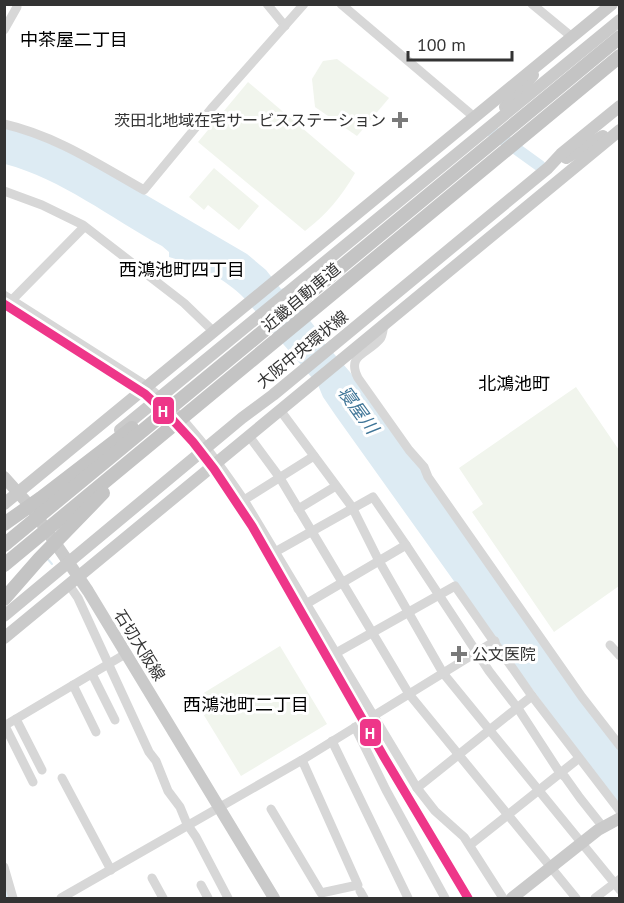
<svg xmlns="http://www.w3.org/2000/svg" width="624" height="903" viewBox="0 0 624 903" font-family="'PT Sans','Noto Sans JP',sans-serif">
  <rect width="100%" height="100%" fill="#fff"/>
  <!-- green -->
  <g fill="#f1f5ed">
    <path d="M337 59 389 98 357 136 315 107 312 79 323 61Z"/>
    <path d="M248 82 355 173C342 196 326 215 305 231L198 142Z"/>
    <path d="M214 168 259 206 239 230 208 205 204 210 189 197Z"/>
    <path d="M576 387 619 450V586L554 632 472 512 483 504 459 468Z"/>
    <path d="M280 646 327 724 241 776 194 699Z"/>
  </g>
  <!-- water -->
  <path fill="#ddebf3" d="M5 128 30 134 93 164 247 254 266 270 281 289 284 288 323 337 321 339 350 372 420 468 619 751V807L486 626 336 416 323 397 318 385 244 298C225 278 195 264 169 257V252L162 246C110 218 62 179 5 164Z"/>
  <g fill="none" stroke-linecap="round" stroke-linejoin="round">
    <!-- stream -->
    <path stroke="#ddebf3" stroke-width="2" d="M46 557 52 564"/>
    <!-- river -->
    <g stroke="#ddebf3" stroke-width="12">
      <path d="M490 130 540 166"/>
      <path d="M4 887 8 898"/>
    </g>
    <!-- minor -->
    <g stroke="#d7d7d7" stroke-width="9">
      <path d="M267 4 285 26"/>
      <path d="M341 4 473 116"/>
      <path d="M532 4 572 37"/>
      <path d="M4 30 17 7"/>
      <path d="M4 124C56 136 98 164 144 190L211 109 304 4"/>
      <path d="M4 191 42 205 83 225 184 303 213 331"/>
      <path d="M4 295 147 386C186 417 216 459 244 500L417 788 435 811 464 837 503 898"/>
      <path d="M12 300 83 228"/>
      <path d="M384 324C383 329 383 335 380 339 368 354 346 354 358 378L409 450 424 467 428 477 582 697 620 746"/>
      <path d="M280 410 352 507 379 561 443 673 620 890"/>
      <path d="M249 436 280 478 409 694 576 898"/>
      <path d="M244 500 314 456"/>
      <path d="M298 509 336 486"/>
      <path d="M275 552 373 497 406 545"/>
      <path d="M69 585 78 598 149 752 156 761 168 791 180 807 187 824 196 837 228 898"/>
      <path d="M306 604 406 545 489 671 519 710 560 773 565 777 580 798 603 827"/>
      <path d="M610 645 620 656"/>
      <path d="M336 653 455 586 532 696 620 811"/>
      <path d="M92 674 115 720"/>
      <path d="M73 685 96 732"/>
      <path d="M16 719 42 770"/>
      <path d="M4 726 127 653"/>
      <path d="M5 726 33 782"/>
      <path d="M355 727 386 790 445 898"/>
      <path d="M332 741 408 898"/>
      <path d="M62 778 111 870"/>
      <path d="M417 788 532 696"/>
      <path d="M271 809 321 893 358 885 302 760"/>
      <path d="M470 845 578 759"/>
      <path d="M4 867 13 898"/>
      <path d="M152 878 163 898"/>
      <path d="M201 885 208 898"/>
      <path d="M360 891 364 898"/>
      <path d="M61 898 302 760 495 641"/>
      <path d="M595 898 620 879"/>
    </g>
    <!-- major -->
    <g stroke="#cacaca" stroke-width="12">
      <path d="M505 107 533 75"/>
      <path d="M566 158 603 136"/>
      <path d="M120 430 620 20"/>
      <path d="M4 477 30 506 88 591 274 898"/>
      <path d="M4 504 612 4"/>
      <path d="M4 616 242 418 273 395 548 168 561 154 620 106"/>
      <path d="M4 638 620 130"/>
      <path d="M512 898 598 830 620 818"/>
    </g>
    <!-- highway -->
    <g stroke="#c4c4c4" stroke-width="14">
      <path d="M4 524 41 498 132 428"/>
      <path d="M4 545 620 37"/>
      <path d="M4 565 620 56"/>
      <path d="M4 599 39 559 103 493"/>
    </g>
    <defs>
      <path id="rail-1" d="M4 304 145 394 170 417 193 442 214 469 252 526 384 757 468 898"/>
    </defs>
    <!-- rail-1 casing -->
    <use href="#rail-1" stroke="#fff" stroke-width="14"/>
    <!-- rail-1 -->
    <use href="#rail-1" stroke="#ee3689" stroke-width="9"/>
  </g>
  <!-- markers -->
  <g fill="#7a7a7a" stroke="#fff" stroke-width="2">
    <path d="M397 111h6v6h6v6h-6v6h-6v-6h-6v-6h6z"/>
    <path d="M456 645h6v6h6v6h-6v6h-6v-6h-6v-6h6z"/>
  </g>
  <g text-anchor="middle" stroke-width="6" stroke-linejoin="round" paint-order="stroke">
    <!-- poi labels -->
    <g font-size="16" fill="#333" stroke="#fff" text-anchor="end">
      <text x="386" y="126">茨田北地域在宅サービスステーション</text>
      <text x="472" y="660" text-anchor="start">公文医院</text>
    </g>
    <!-- street labels -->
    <g font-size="16" fill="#333" stroke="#fff">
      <text transform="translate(301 297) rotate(-40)" y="6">近畿自動車道</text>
      <text transform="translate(302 349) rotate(-39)" y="6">大阪中央環状線</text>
      <text transform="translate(140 645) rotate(58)" y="6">石切大阪線</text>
    </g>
    <!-- neighbourhood labels -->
    <g font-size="18" fill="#000" stroke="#fff">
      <text x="74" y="46">中茶屋二丁目</text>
      <text x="182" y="276">西鴻池町四丁目</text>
      <text x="514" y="390">北鴻池町</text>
      <text x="246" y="711">西鴻池町二丁目</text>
    </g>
    <!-- water labels -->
    <g font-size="18" font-style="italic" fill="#3f7597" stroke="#fff">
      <text transform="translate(358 410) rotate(54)" y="6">寝屋川</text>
    </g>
  </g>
  <g stroke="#fff" stroke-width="2">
    <rect x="152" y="396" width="23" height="29" rx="6" fill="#ee3689"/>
    <rect x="359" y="718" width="23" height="29" rx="6" fill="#ee3689"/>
  </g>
  <g font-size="16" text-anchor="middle" font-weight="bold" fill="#fff">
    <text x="163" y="417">H</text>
    <text x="370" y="739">H</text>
  </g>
  <!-- border -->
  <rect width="624" height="903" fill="none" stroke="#333333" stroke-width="12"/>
  <!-- scale -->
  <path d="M408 51v9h104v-9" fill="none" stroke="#333333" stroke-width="3"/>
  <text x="417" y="51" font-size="18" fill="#333333" stroke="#ffffff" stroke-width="4.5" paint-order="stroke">100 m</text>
</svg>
